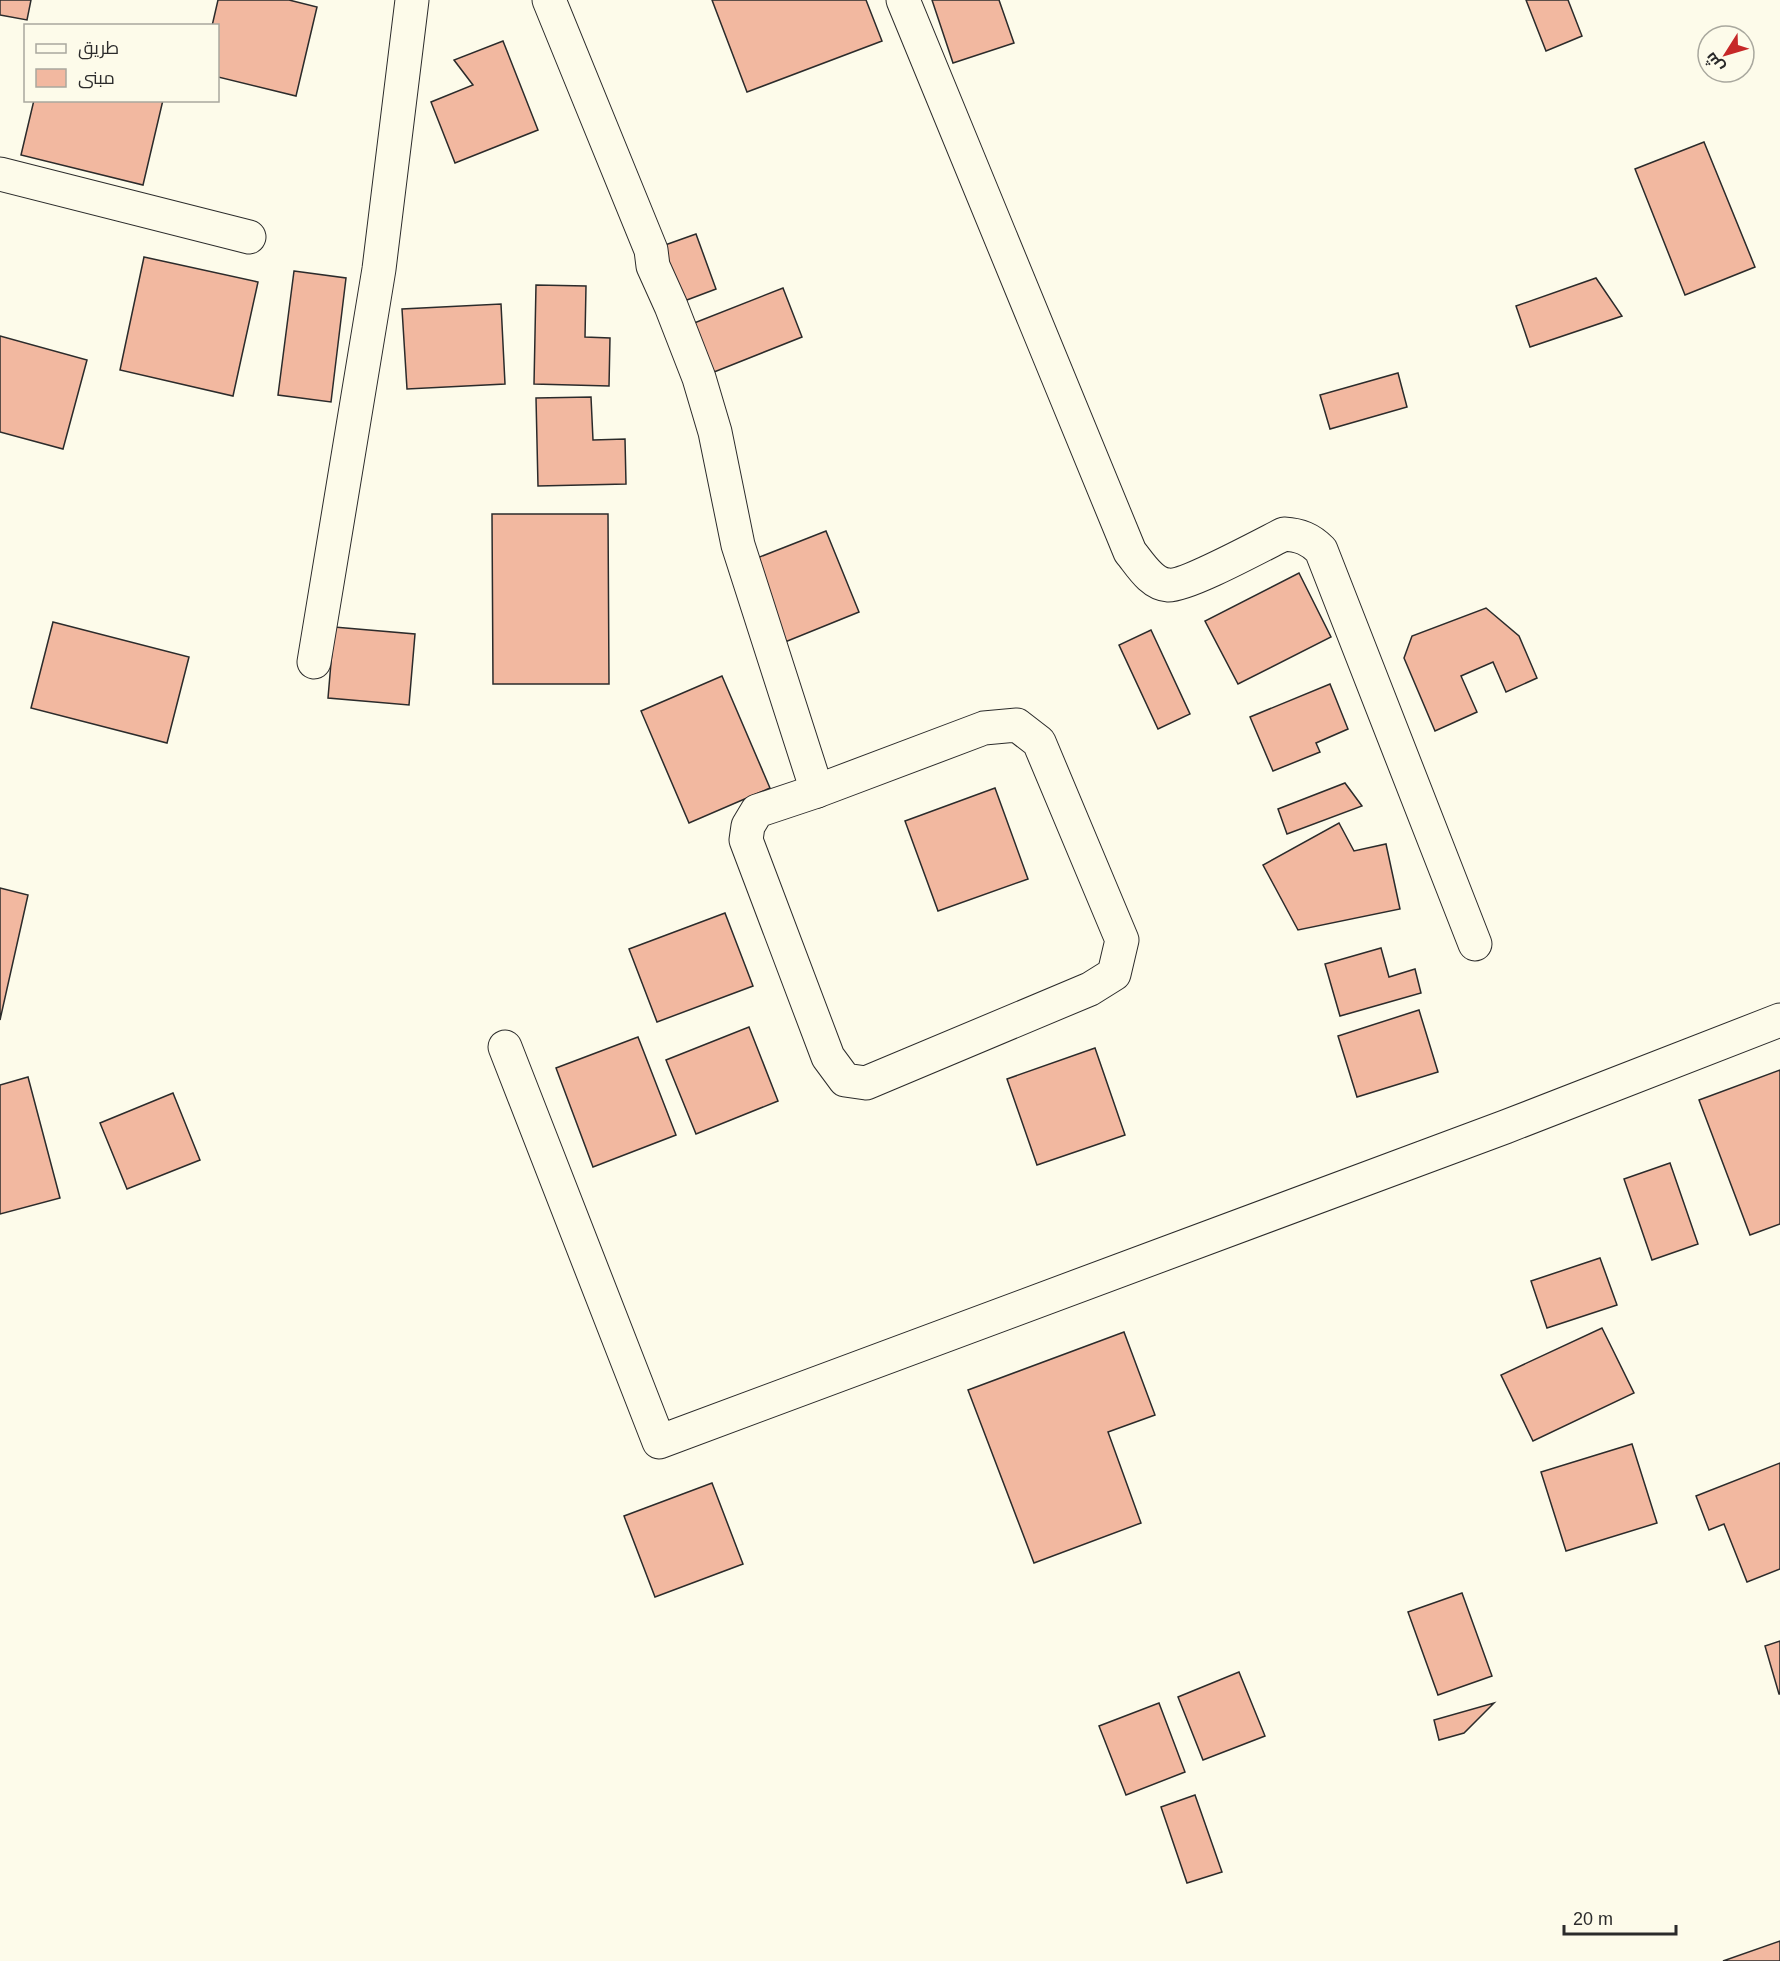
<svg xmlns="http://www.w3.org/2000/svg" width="1780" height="1961" viewBox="0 0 1780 1961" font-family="Arial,Cairo,sans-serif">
  <rect width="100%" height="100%" fill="#fdfbea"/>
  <!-- building -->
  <g fill="#f2b8a0" stroke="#2b2b2b" stroke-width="1.5">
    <path d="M0 0H31L27 20 0 15Z"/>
    <path d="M218 0H289L317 7 296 96 218 77V26H212Z"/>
    <path d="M712 0H866L882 41 747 92Z"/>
    <path d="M932 0H999L1014 43 953 63Z"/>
    <path d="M1526 0H1568L1582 36 1546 51Z"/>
    <path d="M503 41 538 130 455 163 431 102 473 85 454 60Z"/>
    <path d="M34 100H163L143 185 21 155Z"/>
    <path d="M1704 142 1755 267 1685 295 1635 169Z"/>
    <path d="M696 234 716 289 671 306 651 250Z"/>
    <path d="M144 257 258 282 233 396 120 370Z"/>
    <path d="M294 271 346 278 331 402 278 395Z"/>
    <path d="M1596 278 1622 316 1530 347 1516 306Z"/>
    <path d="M536 285 586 286 585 337 610 338 609 386 534 384Z"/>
    <path d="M783 288 802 337 699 378 679 329Z"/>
    <path d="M501 304 505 384 407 389 402 309Z"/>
    <path d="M0 336 87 360 63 449 0 432Z"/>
    <path d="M1398 373 1407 407 1330 429 1320 395Z"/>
    <path d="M591 397 593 440 625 439 626 484 538 486 536 398Z"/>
    <path d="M492 514H608L609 684H493Z"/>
    <path d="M826 531 859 612 785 642 752 560Z"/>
    <path d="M1299 573 1331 637 1238 684 1205 621Z"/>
    <path d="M1486 608 1519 636 1537 678 1506 692 1493 662 1461 676 1477 712 1435 731 1404 658 1412 636Z"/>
    <path d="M53 622 189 657 167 743 31 708Z"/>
    <path d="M334 627 415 634 409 705 328 698Z"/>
    <path d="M1151 630 1190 714 1158 729 1119 645Z"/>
    <path d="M722 676 770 788 689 823 641 711Z"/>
    <path d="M1330 684 1348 729 1316 743 1320 752 1273 771 1250 717Z"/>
    <path d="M1345 783 1362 806 1287 834 1278 809Z"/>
    <path d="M995 788 1028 879 938 911 905 821Z"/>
    <path d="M1339 823 1354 851 1386 844 1400 909 1298 930 1263 865Z"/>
    <path d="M0 888 28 895 0 1020Z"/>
    <path d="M725 913 753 986 657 1022 629 949Z"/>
    <path d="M1381 948 1389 977 1415 969 1421 993 1340 1016 1325 964Z"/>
    <path d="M1419 1010 1438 1072 1357 1097 1338 1036Z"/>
    <path d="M749 1027 778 1101 696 1134 666 1060Z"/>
    <path d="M638 1037 676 1135 593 1167 556 1068Z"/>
    <path d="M1095 1048 1125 1135 1037 1165 1007 1079Z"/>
    <path d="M1780 1070V1224L1750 1235 1699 1100Z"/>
    <path d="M28 1077 60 1198 0 1214V1085Z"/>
    <path d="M173 1093 200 1160 127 1189 100 1123Z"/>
    <path d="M1670 1163 1698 1244 1652 1260 1624 1179Z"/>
    <path d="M1600 1258 1617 1305 1547 1328 1531 1281Z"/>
    <path d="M1602 1328 1634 1393 1533 1441 1501 1375Z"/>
    <path d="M1124 1332 1155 1415 1108 1432 1141 1523 1034 1563 968 1390Z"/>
    <path d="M1632 1444 1657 1523 1566 1551 1541 1472Z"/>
    <path d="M1780 1463V1569L1747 1582 1724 1524 1709 1530 1696 1496Z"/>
    <path d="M712 1483 743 1564 655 1597 624 1516Z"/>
    <path d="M1462 1593 1492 1676 1438 1695 1408 1612Z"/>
    <path d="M1780 1641V1694H1779L1765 1646Z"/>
    <path d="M1239 1672 1265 1736 1203 1760 1178 1697Z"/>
    <path d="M1159 1703 1185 1772 1126 1795 1099 1726Z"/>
    <path d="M1494 1703 1464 1733 1439 1740 1434 1720Z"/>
    <path d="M1195 1795 1222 1872 1187 1883 1161 1807Z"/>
    <path d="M1780 1941V1961H1723Z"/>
  </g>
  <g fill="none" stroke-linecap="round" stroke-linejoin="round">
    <defs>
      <g id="minor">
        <path d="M549 0 651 250 653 266 671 306 699 378 715 432 738 545 817 791"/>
        <path d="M903 0 1130 552C1140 564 1151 584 1168 585 1185 587 1264 544 1284 534 1300 535 1310 539 1321 550L1475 944"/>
        <path d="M0 174 249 237"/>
        <path d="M314 662 379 269 412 0"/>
        <path d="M1017 725 1039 742 1122 940 1114 974 1090 989 866 1083 845 1080 828 1057 746 840 748 826 757 811 817 791 984 728Z"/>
        <path d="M505 1047 659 1442 1505 1127 1780 1020"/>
      </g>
    </defs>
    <!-- minor casing -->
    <use href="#minor" stroke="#2b2b2b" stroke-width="35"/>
    <!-- minor -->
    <use href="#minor" stroke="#fdfbea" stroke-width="33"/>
  </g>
  <!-- legend -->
  <rect x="24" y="24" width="195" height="78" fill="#fdfbea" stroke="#a9a89e" stroke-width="1.5"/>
  <rect x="36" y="44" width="30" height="9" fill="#fdfbea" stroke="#a9a89e" stroke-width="1.5"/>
  <text x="78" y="54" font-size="18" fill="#2b2b2b">طريق</text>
  <rect x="36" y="69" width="30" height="18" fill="#f2b8a0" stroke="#a9a89e" stroke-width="1.5"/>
  <text x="78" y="84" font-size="18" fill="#2b2b2b">مبنى</text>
  <!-- north arrow -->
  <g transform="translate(1726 54) rotate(233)"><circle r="28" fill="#fdfbea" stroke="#a9a89e" stroke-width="1.5"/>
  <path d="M0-4.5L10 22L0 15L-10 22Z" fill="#c62828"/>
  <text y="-9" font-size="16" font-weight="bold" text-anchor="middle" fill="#2b2b2b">ش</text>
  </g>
  <!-- scale -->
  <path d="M1564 1925v9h112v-9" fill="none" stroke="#2b2b2b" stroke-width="3"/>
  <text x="1573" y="1925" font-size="18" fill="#2b2b2b" stroke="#fdfbea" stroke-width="4.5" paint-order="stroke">20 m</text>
</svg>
